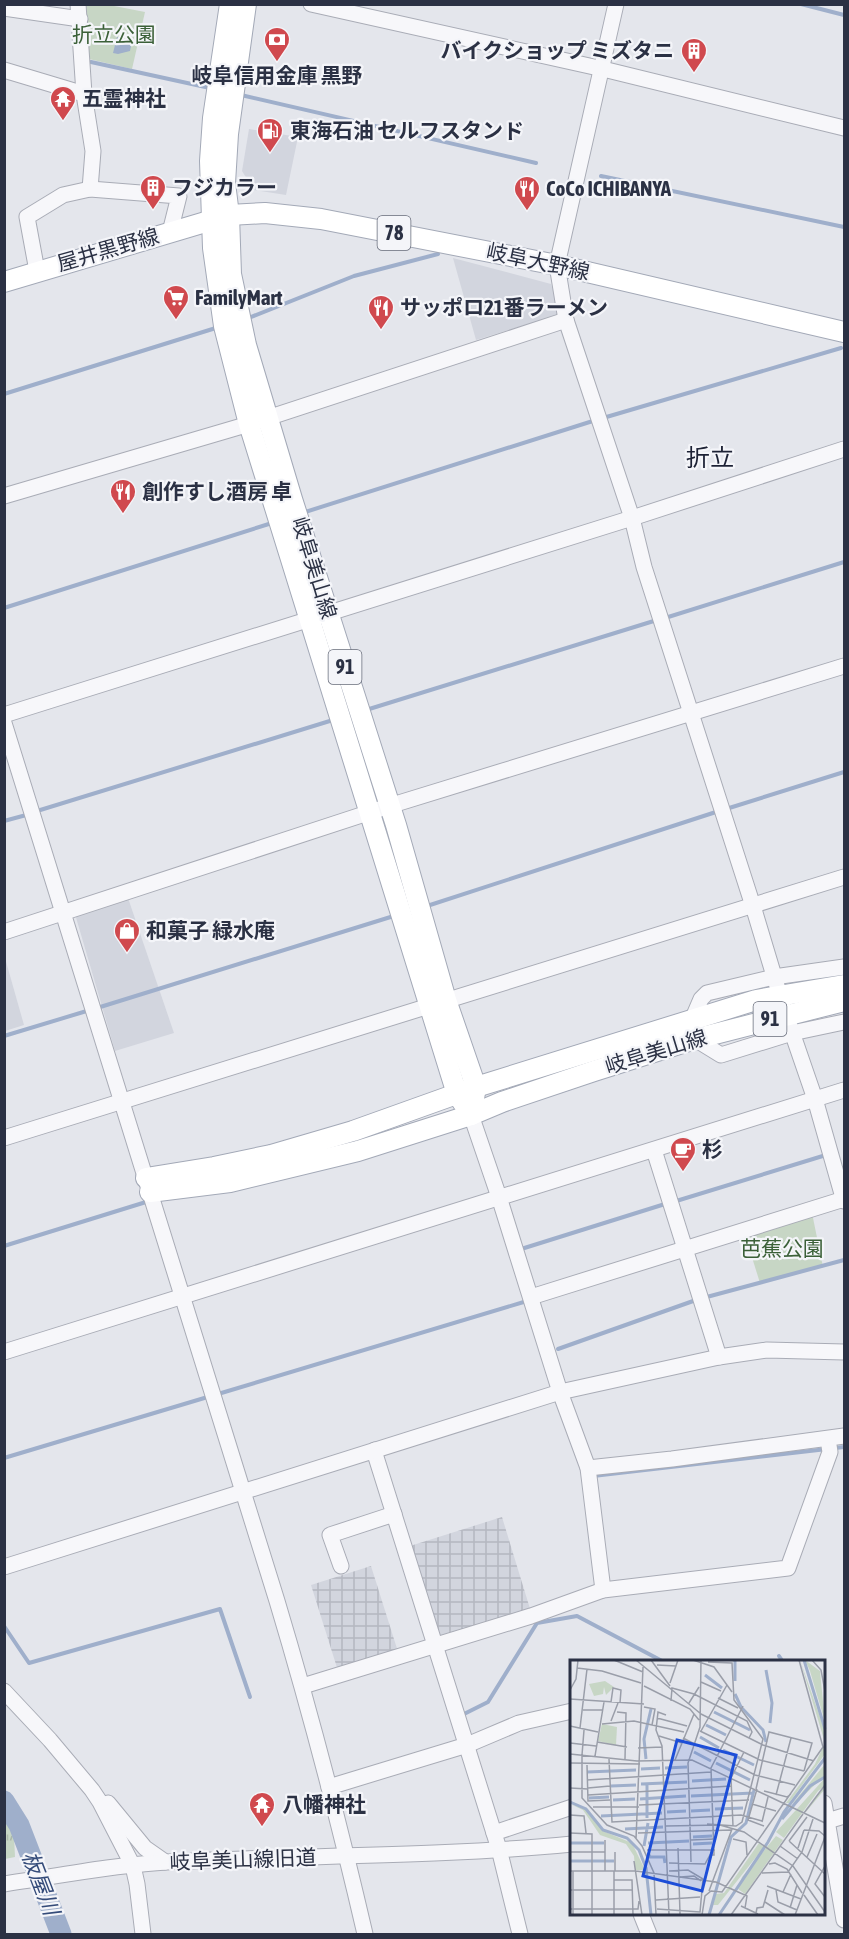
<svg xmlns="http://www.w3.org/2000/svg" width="849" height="1939" viewBox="0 0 849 1939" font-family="'Asap Condensed','Noto Sans JP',sans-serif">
  <defs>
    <pattern id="industrial-grid" width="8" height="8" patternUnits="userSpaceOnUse" patternTransform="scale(1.5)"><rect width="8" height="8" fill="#d2d5de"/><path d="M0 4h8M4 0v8" fill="none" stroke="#b4b7c0"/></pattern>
    <pattern id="grass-tufts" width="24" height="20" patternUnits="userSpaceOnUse" patternTransform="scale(1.5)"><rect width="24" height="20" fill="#c7d6c5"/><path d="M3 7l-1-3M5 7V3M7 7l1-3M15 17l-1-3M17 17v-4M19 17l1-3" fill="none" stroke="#abb8aa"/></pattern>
  </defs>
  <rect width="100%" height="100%" fill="#e4e6ec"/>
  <!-- built -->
  <g fill="#d2d5de">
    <path d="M249 129 298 137 286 195 254 190 242 171Z"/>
    <path d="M453 258 551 284 561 314 476 340Z"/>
    <path d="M128 898 174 1033 115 1051 75 914Z"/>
    <path d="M5 958 24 1025 5 1031H4Z"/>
  </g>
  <!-- industrial -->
  <g fill="url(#industrial-grid)">
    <path d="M502 1517 531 1612 439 1640 410 1546Z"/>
    <path d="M371 1566 399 1655 339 1674 311 1585Z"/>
  </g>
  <!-- grass -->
  <path fill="url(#grass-tufts)" d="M5 1820 14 1836 15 1857 5 1859Z"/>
  <!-- green -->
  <g fill="#c7d6c5">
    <path d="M86 5H109L145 12 132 69 89 59Z"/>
    <path d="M812 1213 823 1267 760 1283 744 1232Z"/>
  </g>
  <!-- water -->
  <path fill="#9fafcb" d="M117 37 132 41 130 51 118 54 113 53Z"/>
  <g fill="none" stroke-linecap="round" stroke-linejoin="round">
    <!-- stream -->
    <g stroke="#9fafcb" stroke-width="4">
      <path d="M801 4 844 15"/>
      <path d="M91 62 210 88"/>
      <path d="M241 95 536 163"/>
      <path d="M601 176 844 227"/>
      <path d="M246 319 354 276 438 254"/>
      <path d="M4 394 219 327"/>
      <path d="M603 418 841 348"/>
      <path d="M302 513 596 420"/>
      <path d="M4 608 272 523"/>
      <path d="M665 618 844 562"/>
      <path d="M366 710 657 620"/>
      <path d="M726 809 844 772"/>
      <path d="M37 811 333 720"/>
      <path d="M4 821 30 814"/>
      <path d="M427 906 719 811"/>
      <path d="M97 1008 397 915"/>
      <path d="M4 1036 90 1010"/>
      <path d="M673 1202 826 1155"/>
      <path d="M4 1246 146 1202"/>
      <path d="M518 1250 665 1204"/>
      <path d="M703 1298 844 1260"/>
      <path d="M558 1349 696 1300"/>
      <path d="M218 1394 527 1301"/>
      <path d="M835 1448 844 1447"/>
      <path d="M4 1458 211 1396"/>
      <path d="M593 1476 827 1449"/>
      <path d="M4 1626 29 1663 220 1609 250 1697"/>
      <path d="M779 1656 783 1662"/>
      <path d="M460 1716 488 1702 537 1623 577 1616 664 1662"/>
    </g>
    <!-- river -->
    <path stroke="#9fafcb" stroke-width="21" d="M4 1801 19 1825 61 1934"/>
    <defs>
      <g id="minor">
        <path d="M311 4 603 69 844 128"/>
        <path d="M616 4 557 265 566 320 632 518 644 567 753 906 783 1006 815 1099 844 1201"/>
        <path d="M4 8 80 19"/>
        <path d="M4 70 84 94"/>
        <path d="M90 189 179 196 170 232"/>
        <path d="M37 271 27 217 63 195 90 189 93 151 84 94 78 4"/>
        <path d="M4 496 249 424 566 320"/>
        <path d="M4 715 632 518 844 449"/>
        <path d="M4 723 277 1601C310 1711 339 1822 365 1934"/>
        <path d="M4 932 389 806 844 666"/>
        <path d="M692 1020 701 999 707 993 774 977 844 967"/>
        <path d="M695 1039 721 1055 792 1033 844 1022"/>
        <path d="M471 1115 499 1197 560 1392 588 1468 603 1590"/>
        <path d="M4 1138 844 877"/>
        <path d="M654 1150 719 1357"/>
        <path d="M531 1297 844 1199"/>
        <path d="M4 1352 844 1090"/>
        <path d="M375 1450 376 1457 499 1849 520 1934"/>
        <path d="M588 1468 672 1459 844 1436"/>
        <path d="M341 1566 330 1535 394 1514"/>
        <path d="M4 1567 560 1392 719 1357 767 1350 844 1352"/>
        <path d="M303 1686 531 1616 603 1590 788 1568 830 1452 828 1439"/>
        <path d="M4 1691 50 1740 92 1790 100 1802 133 1866 137 1884 143 1934"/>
        <path d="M329 1787 467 1745 519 1723 572 1711"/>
        <path d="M108 1803 145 1848 165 1862"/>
        <path d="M824 1803 844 1920"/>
        <path d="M824 1822 844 1816"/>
        <path d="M494 1833 572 1807"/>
        <path d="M4 1884C58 1876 113 1865 167 1862 302 1855 437 1857 572 1844"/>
        <path d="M641 1914 649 1934"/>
      </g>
      <g id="major">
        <path d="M230 4 213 118 210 161 213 248 224 326 249 424 457 1094 471 1115"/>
        <path d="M246 4 228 134 225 183 229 215 231 274 246 345 292 499 396 825 446 1000 476 1087 471 1115"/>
        <path d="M4 282 229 215 265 213 321 219 557 265 844 332"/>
        <path d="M146 1178 214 1167 271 1155 353 1131 476 1087 756 1000 844 985"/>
        <path d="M150 1192 230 1182 358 1151 471 1115 502 1102 594 1071 695 1039 844 1001"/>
      </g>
    </defs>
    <!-- minor casing -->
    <use href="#minor" stroke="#a9acb6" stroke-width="17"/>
    <!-- major casing -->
    <use href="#major" stroke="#a3a9b7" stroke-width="22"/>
    <!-- minor -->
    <use href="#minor" stroke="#f7f7fa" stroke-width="15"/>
    <!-- major -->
    <use href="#major" stroke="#fff" stroke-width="20"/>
  </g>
  <!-- icons -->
  <defs>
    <symbol id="bank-pin" viewBox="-11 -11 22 30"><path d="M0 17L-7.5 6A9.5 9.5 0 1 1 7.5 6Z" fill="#d0494e" stroke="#f4f5f9"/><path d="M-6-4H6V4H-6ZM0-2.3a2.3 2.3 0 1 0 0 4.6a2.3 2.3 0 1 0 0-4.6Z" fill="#fff"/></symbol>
    <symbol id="building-pin" viewBox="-11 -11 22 30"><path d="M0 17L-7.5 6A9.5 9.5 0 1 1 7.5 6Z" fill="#d0494e" stroke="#f4f5f9"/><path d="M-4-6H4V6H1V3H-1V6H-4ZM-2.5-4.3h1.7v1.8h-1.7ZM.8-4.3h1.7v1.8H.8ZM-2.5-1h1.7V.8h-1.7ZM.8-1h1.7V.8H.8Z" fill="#fff"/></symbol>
    <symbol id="temple-pin" viewBox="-11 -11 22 30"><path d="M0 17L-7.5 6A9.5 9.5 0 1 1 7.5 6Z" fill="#d0494e" stroke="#f4f5f9"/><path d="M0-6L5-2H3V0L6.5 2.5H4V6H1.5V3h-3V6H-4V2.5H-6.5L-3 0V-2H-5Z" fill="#fff"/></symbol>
    <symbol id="fuel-pin" viewBox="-11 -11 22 30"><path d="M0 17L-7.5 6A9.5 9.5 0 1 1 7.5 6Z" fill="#d0494e" stroke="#f4f5f9"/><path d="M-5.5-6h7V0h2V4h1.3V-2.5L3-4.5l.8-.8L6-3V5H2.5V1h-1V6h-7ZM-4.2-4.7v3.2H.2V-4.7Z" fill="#fff"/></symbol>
    <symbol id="restaurant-pin" viewBox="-11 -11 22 30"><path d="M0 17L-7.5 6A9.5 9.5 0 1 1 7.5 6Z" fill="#d0494e" stroke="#f4f5f9"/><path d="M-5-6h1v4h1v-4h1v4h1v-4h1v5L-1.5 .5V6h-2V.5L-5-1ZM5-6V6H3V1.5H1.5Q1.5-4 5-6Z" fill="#fff"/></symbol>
    <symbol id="supermarket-pin" viewBox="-11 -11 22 30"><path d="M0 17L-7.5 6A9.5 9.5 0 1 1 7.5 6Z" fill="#d0494e" stroke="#f4f5f9"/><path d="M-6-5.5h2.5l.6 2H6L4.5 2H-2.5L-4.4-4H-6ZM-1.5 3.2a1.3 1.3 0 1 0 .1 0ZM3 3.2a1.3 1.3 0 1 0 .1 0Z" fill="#fff"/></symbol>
    <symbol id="shop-pin" viewBox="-11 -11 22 30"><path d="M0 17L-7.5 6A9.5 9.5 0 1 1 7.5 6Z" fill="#d0494e" stroke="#f4f5f9"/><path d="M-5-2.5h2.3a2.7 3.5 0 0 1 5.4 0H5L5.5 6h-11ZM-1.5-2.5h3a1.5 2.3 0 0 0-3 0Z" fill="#fff"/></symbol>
    <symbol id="cafe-pin" viewBox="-11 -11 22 30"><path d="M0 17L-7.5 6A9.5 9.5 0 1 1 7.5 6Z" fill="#d0494e" stroke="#f4f5f9"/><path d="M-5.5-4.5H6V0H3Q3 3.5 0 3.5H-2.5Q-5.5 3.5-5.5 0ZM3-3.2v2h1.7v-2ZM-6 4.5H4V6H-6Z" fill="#fff"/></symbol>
  </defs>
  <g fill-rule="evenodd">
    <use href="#bank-pin" x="262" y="25" width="30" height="40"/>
    <use href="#building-pin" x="679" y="36" width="30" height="40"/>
    <use href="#temple-pin" x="48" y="84" width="30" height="40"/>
    <use href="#fuel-pin" x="255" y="116" width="30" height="40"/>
    <use href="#building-pin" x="138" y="173" width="30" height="40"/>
    <use href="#restaurant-pin" x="512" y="174" width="30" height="40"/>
    <use href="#supermarket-pin" x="161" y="283" width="30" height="40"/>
    <use href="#restaurant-pin" x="366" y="293" width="30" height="40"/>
    <use href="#restaurant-pin" x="108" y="477" width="30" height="40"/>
    <use href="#shop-pin" x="112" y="916" width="30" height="40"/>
    <use href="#cafe-pin" x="668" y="1135" width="30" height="40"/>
    <use href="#temple-pin" x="247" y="1790" width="30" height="40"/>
  </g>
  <g text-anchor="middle" stroke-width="4.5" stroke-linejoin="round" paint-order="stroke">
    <!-- shield labels -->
    <g fill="#f4f5f9" stroke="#676c7a" stroke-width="1.5">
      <rect x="377.5" y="216" width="33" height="34" rx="4.5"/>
      <rect x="328.5" y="650" width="33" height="34" rx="4.5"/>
      <rect x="753.5" y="1002" width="33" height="34" rx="4.5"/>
    </g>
    <g font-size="20" font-weight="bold" fill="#2b3144">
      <text x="394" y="240">78</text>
      <text x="345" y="674">91</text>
      <text x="770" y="1026">91</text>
    </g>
    <!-- park labels -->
    <g font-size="21" fill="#3b6038" stroke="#f4f5f9">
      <text x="114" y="42">折立公園</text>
      <text x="782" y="1256">芭蕉公園</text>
    </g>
    <!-- poi labels -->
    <g font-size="21" font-weight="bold" fill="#2b3144" stroke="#f4f5f9" text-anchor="start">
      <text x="674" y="58" text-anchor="end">バイクショップ ミズタニ</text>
      <text x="277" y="83" text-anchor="middle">岐阜信用金庫 黒野</text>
      <text x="82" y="106">五霊神社</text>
      <text x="290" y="138">東海石油 セルフスタンド</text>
      <text x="172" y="195">フジカラー</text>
      <text x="546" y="196">CoCo ICHIBANYA</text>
      <text x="195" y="305">FamilyMart</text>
      <text x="400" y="315">サッポロ21番ラーメン</text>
      <text x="142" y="499">創作すし酒房 卓</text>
      <text x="146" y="938">和菓子 緑水庵</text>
      <text x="702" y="1157">杉</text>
      <text x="282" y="1812">八幡神社</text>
    </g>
    <!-- street labels -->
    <g font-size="21" fill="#2b3144" stroke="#f4f5f9">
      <text transform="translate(108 250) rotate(-16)" y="7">屋井黒野線</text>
      <text transform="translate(538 262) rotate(12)" y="7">岐阜大野線</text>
      <text transform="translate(314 568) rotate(73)" y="7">岐阜美山線</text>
      <text transform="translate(656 1052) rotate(-17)" y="7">岐阜美山線</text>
      <text transform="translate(243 1860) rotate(-2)" y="7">岐阜美山線旧道</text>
    </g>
    <!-- water labels -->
    <g font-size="22" font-style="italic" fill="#344b79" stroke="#f4f5f9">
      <text transform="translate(41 1883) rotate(69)" y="8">板屋川</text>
    </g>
    <!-- quarter labels -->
    <g font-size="24" fill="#1d2235" stroke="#f4f5f9">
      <text x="710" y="466">折立</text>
    </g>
  </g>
  <!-- overview -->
  <g transform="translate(570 1660)">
    <rect width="255" height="255" fill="#e4e6ec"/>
    <path d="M230 0 255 71V94L219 143H216L245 104 255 83ZM235 0 250 11 255 62 240 11ZM255 104V115L225 144 223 143ZM255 118V129L235 153 253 127 248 131 214 178 206 172ZM0 144 17 150 33 171 62 183 75 210H65L64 196 56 184 30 175 13 150ZM206 176 213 180 175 234 168 229 172 217ZM189 183 194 187 148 245H143L146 234 154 233Z" fill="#c7d6c5"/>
    <path d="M35 21 44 27 36 35 34 27 33 34 24 36 19 24Z" fill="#c7d6c5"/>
    <path d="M32 64 47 67 46 85 28 81Z" fill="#c7d6c5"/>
    <path fill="none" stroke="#9fafcb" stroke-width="3" d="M234 0 255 69M196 10 202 43 200 63M135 15 152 28M165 21V0M165 34 171 47 193 70 196 82M144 52 180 70M136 65 156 75M130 77 149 88M153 90 184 105M124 92 141 101M76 99 74 79 81 49M146 103 180 120M95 108 117 107M71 109 90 108M17 112 66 110M122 121 156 119M71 124 117 122M77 124V158M41 126 66 125M121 136 183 133M19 138 39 137M70 139 116 136M43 140 65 139M0 142 16 149 33 170 57 178 69 190 76 208 81 255M145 149 173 148M121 151 140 150M97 152 116 151M31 156 92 153M212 159 240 126 255 117M55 169 93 167M123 177 142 176M0 183H34M78 183 119 181M123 184 142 183M74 186 78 163M78 193 80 197H94L95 203M0 201H44M139 255 161 177 176 163 184 130M149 255 198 182 214 152 255 98"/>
    <path fill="none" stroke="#9a9ea9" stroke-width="1.5" d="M44 0 73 12M66 0 131 54M81 0 100 26M123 0 144 7 162 32M242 0 251 10 255 31M87 5 106 6M7 8 32 11 71 23M131 22 151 31M100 23 108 0M74 26 120 49 129 60M0 30 6 19 8 0M148 38 168 48M0 39 74 44M101 41 102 28 124 34 177 61 182 72 179 78M41 42 43 28 51 30 50 43M119 43 129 27M74 47 85 49 82 65M13 50H33M47 52 56 53 55 99M131 54 193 85 244 101M96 55 88 52 86 70 92 86 99 255M87 58 117 66M41 61 48 43M32 64 64 61 114 72M0 66 28 72M10 68 17 9M130 71 190 100 234 111M131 71 157 25M89 76 112 83M113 78 185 115 225 125M27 82 57 87M0 83 26 86M68 88 92 87M0 94 67 101 122 100 255 163M12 95V138L37 165 64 176 72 186 84 213 86 255M12 95 14 70M25 96 34 42M39 99 42 162 171 155 192 161M105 100 124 54M0 103 70 104M17 105 18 141 40 140M17 120 141 112M0 128 18 129M18 128 40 126M186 129 199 72 242 83 234 111M187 129 178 160 194 166M194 131 217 137 221 134M18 135 161 126M206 135 221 78M182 144 206 151M69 145 179 140M23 147H69M234 153 255 125M0 155 14 156 16 173M192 162 198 137M137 164 166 166 172 162 193 79 164 40 162 3 138 2M96 166 150 165 174 172 223 206 255 252M120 166 121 202M120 166 118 103 130 67 131 0M163 166 161 118 174 92M234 170 249 171 255 176M0 173 22 174V255M68 173 161 170M66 179 73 7M163 179 176 182 177 195M121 180 145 179M219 181 255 214M219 181 237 157M210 186 228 199M108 188 110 254M228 188 234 170M77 190H145M0 192H35M45 192V211M237 197 247 174M64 201 72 255M99 203 135 204 140 195H144L141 108 173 46M199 204 205 203 217 209 232 233M255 206 245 224 255 237M0 211H66L146 222 177 236 175 248M35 211V180M44 211V255M192 213 218 212 232 192 243 159M110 217 124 216 131 221M44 220H62L63 255M197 226 231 239M0 230H62M206 230 208 242 227 250M139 231 162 169M213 232 221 214M234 235 248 255M86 240 130 237M195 242 215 255M171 246 188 254M220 248 227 225M0 249H68L69 241M87 249 130 252 133 219 118 210 99 211M186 253 187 248 193 247 198 230M3 255V211M132 255 135 236 141 231 152 232 253 87 229 0M161 255 233 154M225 255 255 177"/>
    <path fill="#1d4ed8" fill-opacity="0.15" stroke="#1d4ed8" stroke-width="3" d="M107 80 166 95 132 231 73 216Z"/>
    <rect width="255" height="255" fill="none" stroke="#2b3144" stroke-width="3"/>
  </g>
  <!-- border -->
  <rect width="849" height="1939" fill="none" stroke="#2b3144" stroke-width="12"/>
</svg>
